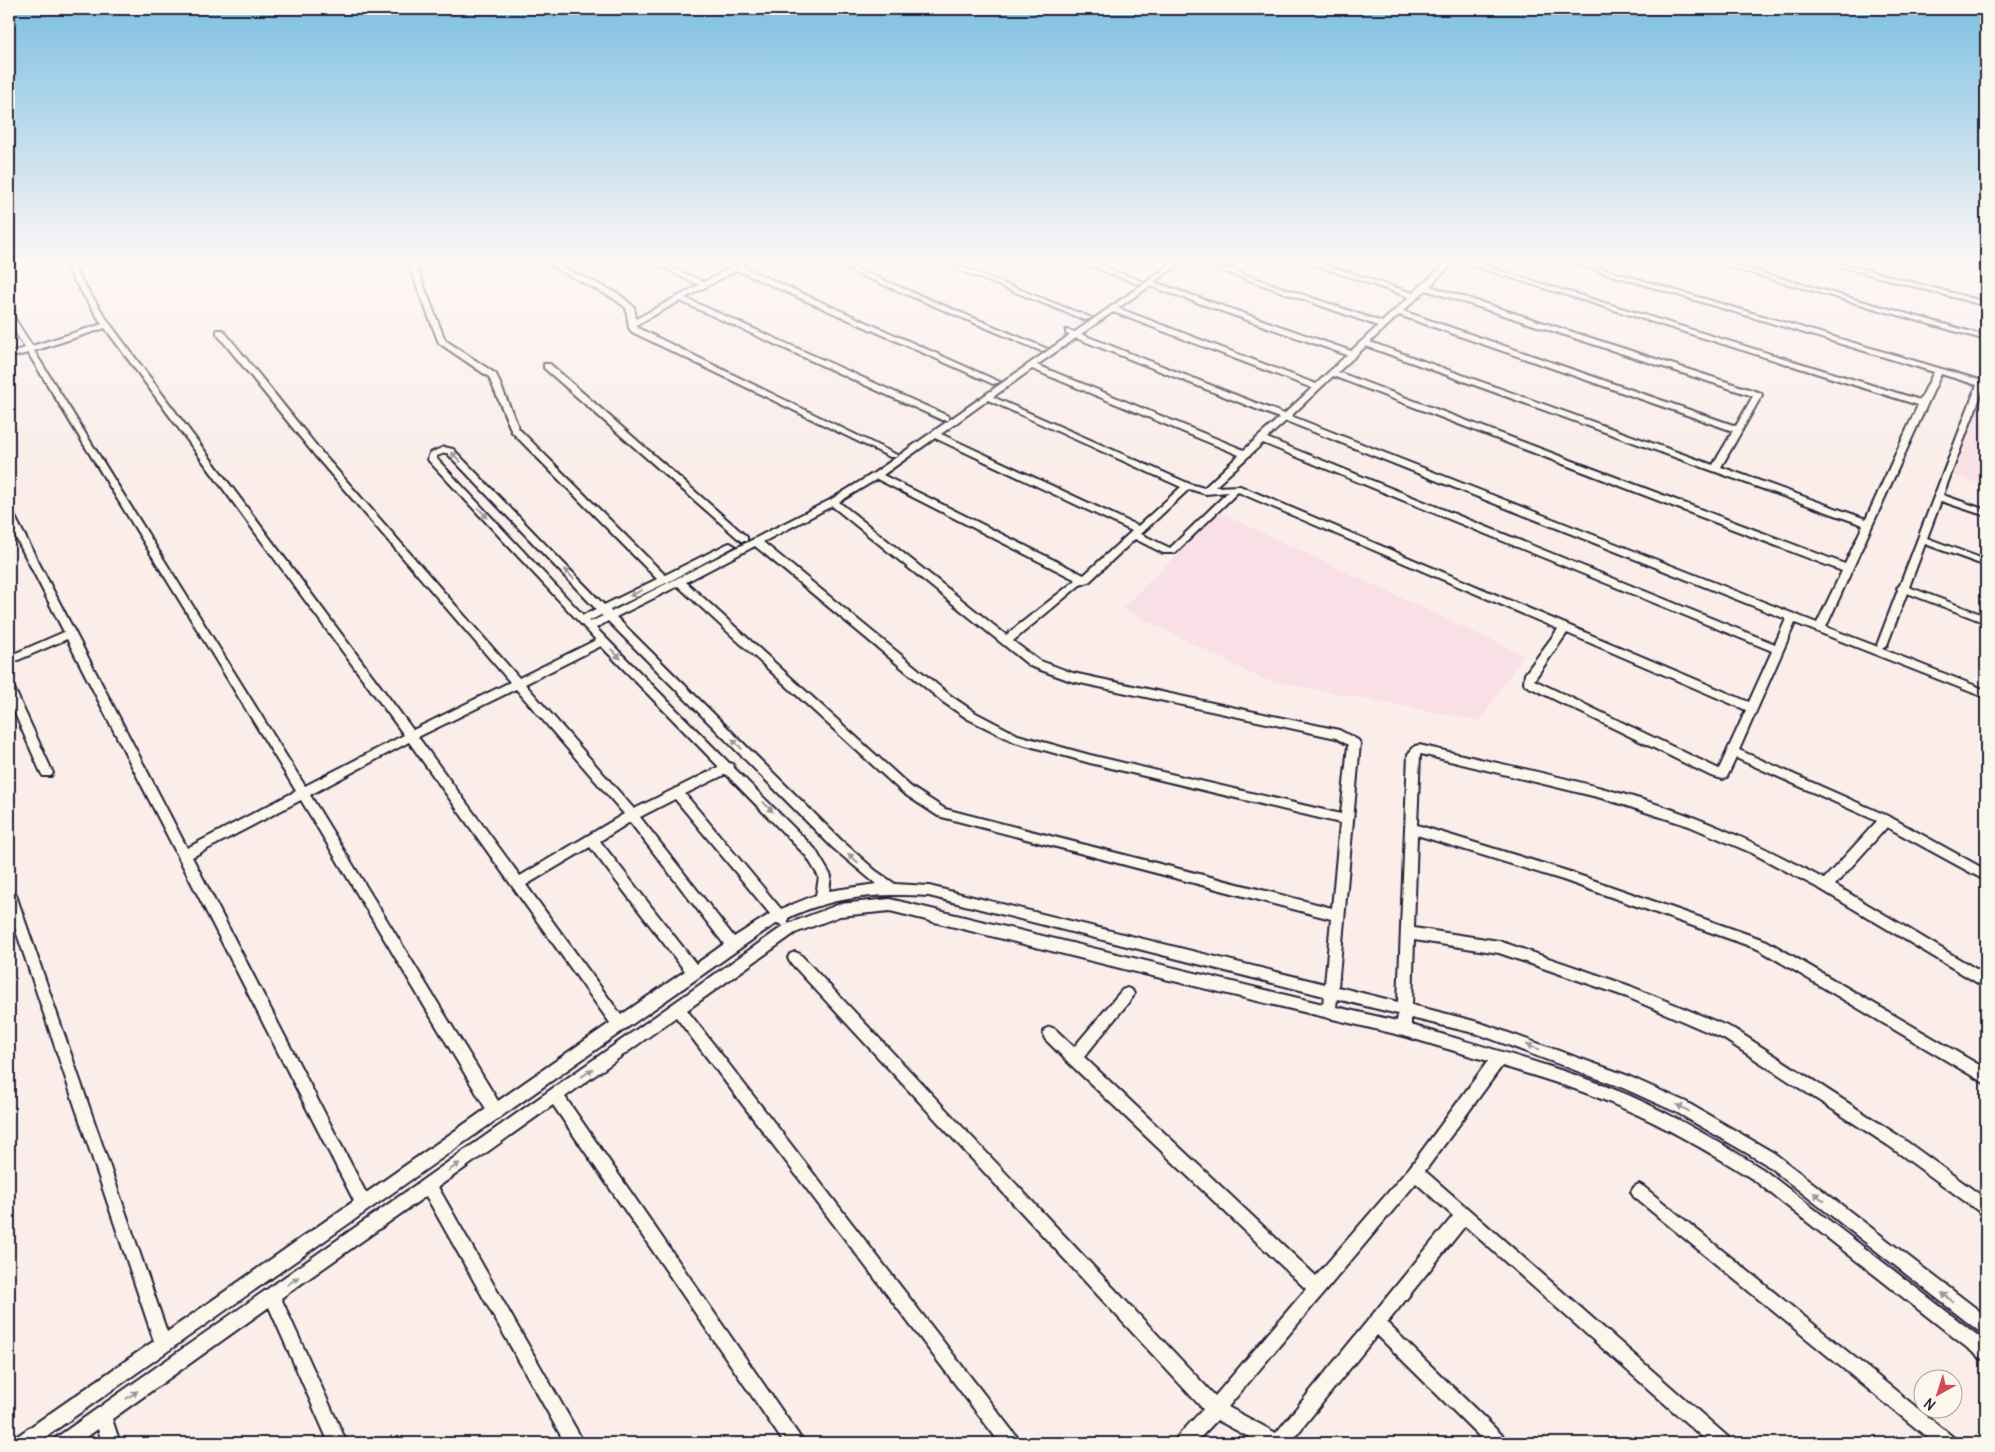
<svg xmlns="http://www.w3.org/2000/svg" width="1995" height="1452" viewBox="0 0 1995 1452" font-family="Delius,sans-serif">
  <rect width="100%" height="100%" fill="#faedea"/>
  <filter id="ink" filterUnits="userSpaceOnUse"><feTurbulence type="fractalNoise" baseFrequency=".02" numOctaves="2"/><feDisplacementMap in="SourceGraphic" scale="10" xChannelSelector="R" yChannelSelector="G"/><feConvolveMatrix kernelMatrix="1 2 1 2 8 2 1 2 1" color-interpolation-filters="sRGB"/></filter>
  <g filter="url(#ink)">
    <!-- built -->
    <g fill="#f9e0e7">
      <path d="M1986 387V486L1954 475Z"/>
      <path d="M1220 513 1523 655 1480 721 1262 679 1122 608Z"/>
    </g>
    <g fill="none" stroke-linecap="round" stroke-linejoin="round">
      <defs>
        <g id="minor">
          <path d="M63 263H70L110 324 413 730 510 682 317 458 217 334V330H223L323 454 519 678 596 640 429 461 428 459 430 453 444 447 453 449 604 605 657 579 512 432 489 377 439 343 408 263H415L445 340 496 374 519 429 665 575 727 544 730 543 735 546 668 582 610 610 611 612 830 500 874 473 1070 335 1066 334V330L1075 332 1173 263H1181L1154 282 1351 351 1378 326 1201 263H1211L1382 322 1409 297 1309 263H1319L1413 293 1446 263H1453L1430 286 1761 393 1762 395 1721 467 1866 519 1918 405 1464 263H1475L1920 400 1934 372 1572 263H1583L1986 382V387H1984L1943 495 1986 510V516L1941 501 1927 538 1986 560V566L1925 544 1909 587 1986 616V623L1907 593 1887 645 1882 649 1986 690V698L1795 623 1739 750 1890 817 1986 870V881L1887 827 1835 885 1986 975V988L1822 890 1752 853 1689 826 1605 799 1421 754 1420 755 1417 825 1564 870 1767 941 1986 1069V1084L1758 949 1563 880 1417 835 1414 928 1499 941 1630 986 1734 1029 1899 1136 1986 1199V1216L1981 1213 1889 1146 1724 1039 1627 997 1499 953 1414 940 1412 1005 1478 1022 1626 1075 1686 1102 1774 1153 1986 1316V1334L1980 1332 1764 1163 1676 1112 1623 1088 1478 1034 1411 1018V1025C1483 1047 1558 1066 1628 1095 1675 1116 1720 1142 1764 1170L1986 1342V1360L1980 1358 1754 1180C1711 1153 1667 1127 1620 1107 1582 1090 1542 1078 1502 1066L1425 1171 1728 1437 1731 1443H1709L1465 1226 1387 1323 1504 1437 1507 1443H1486L1377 1335 1290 1443H1260L1217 1420 1195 1443H1174L1177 1437 1203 1409 790 962 788 958 790 954 795 952 800 954 1215 1396 1306 1289 1069 1063 1045 1039 1043 1034 1045 1029 1050 1027 1055 1029 1074 1047 1122 990 1127 988 1132 990 1134 994 1132 998 1084 1057 1316 1276 1410 1167 1488 1061 1404 1036 1144 974 890 911 840 916 795 933 687 1010 1017 1437 1020 1443H1000L676 1017 565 1097 800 1437 803 1443H784L553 1105 438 1187 584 1443H565L426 1196 281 1298 347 1443H329L269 1307 112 1419 120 1443H102L98 1429 78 1443H54L57 1437 785 925 840 904 890 899 1323 1004 1324 996 929 896C880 893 833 896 788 918V924L783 926 778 923 766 930 37 1443H13L16 1437 154 1341 9 910V893L16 894 17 898 167 1332 354 1201 67 639 9 664V656L64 632 9 524V512L14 515 187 848 296 791 28 353 9 358V353L25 348 9 322V314H12L32 346 102 324ZM1150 286 1347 355 1316 384 1118 308ZM1426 290 1753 396 1736 426 1403 311ZM1113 312 1312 388 1284 414 1081 334ZM1399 315 1733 431 1713 465 1370 342ZM105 328 404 735 305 786 34 351ZM1076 338 1279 418 1244 450 1037 365ZM1366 346 1863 525 1845 564 1338 372ZM1032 369 1239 455 1204 488 1190 484 993 397ZM1941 374 1977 385 1900 585 1897 588 1898 590 1877 645 1878 647 1826 627ZM1333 376 1842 571 1817 623 1291 416ZM988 400 1181 487 1138 526 941 434ZM1286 421 1786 619 1775 644 1267 438ZM935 438 1132 531 1084 575 883 475ZM1263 443 1772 651 1749 702 1240 486 1215 487ZM445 453H447L596 609 583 615 437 459V456ZM877 479 1076 580 1006 635 839 502ZM1189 489 1206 494 1228 492 1170 548 1141 534ZM1238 492 1558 629 1525 674 1524 682 1525 685 1711 776 1723 779 1727 777 1736 758 1877 821 1824 879C1783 857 1742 836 1698 819 1610 785 1511 767 1419 745L1415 746 1408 754 1398 1002 1338 987 1360 743 1358 740 1339 730 1073 673 1038 660 1013 641 1080 585 1089 582 1135 539 1163 553H1175ZM832 506 1030 666 1071 681 1336 738 1348 745 1341 814 1090 755 1018 735 976 713 951 696 763 542ZM755 546 943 702 968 719 1015 742 1090 763 1340 823 1332 908 945 809 911 787 686 582ZM678 586 903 793 938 816 1331 919 1325 984 929 886 895 884 876 871 841 840 616 617ZM601 615 603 616 590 622 589 621ZM608 621 833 848 876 884 829 891 831 876 815 849 734 768 733 764 729 763 596 628ZM1567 633 1746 710 1719 769 1534 680ZM601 646 719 767 634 809 525 684ZM516 689 624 814 520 876 418 737ZM409 742 610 1023 498 1101 310 795ZM726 774 807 857 819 877 816 895 781 909 685 794ZM675 799 770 914 734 937 640 817ZM301 800 486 1109 366 1193 192 857ZM630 822 724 944 696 964 600 841ZM590 847 685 971 621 1015 526 885ZM1337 999 1398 1014 1397 1021 1336 1007ZM1416 1183 1453 1216 1276 1433 1228 1407Z"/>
          <path d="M545 263H554L619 294 634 307 636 319 699 285 653 263H662L704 282 740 263H746L743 267 1000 382 993 384 737 270 685 298 948 416V420H942L680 301 636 325 638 328 897 455 896 457H890L632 332 629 328 626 308 613 298Z"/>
          <path d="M832 263H842L1048 349 1041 351Z"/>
          <path d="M942 263H952L1092 318 1085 320Z"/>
          <path d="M1083 263H1093L1144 282 1137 284Z"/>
          <path d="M1715 263H1726L1986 336V340Z"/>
          <path d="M1828 263H1840L1986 302V306Z"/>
          <path d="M544 364H550L747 537V541H741L544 368Z"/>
          <path d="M9 684 14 688 53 773 51 776H43L41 773 9 700Z"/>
          <path d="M1639 1184 1644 1187 1953 1437 1956 1443H1934L1634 1197 1631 1192 1634 1187Z"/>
        </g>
      </defs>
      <!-- minor casing -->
      <use href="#minor" stroke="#22223b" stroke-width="4"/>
      <!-- minor -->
      <use href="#minor" fill="#fbf7ec" fill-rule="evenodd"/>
    </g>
    <!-- one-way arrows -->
    <defs><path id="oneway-solid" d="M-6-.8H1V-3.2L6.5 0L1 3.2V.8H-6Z" transform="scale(1.25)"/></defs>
    <g fill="#99979c">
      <use href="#oneway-solid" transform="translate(456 457) rotate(-134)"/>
      <use href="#oneway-solid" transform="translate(483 513) rotate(47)"/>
      <use href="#oneway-solid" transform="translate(569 574) rotate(-134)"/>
      <use href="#oneway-solid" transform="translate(636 593) rotate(154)"/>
      <use href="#oneway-solid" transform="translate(616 654) rotate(45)"/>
      <use href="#oneway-solid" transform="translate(737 744) rotate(-135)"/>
      <use href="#oneway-solid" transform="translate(768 807) rotate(46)"/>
      <use href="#oneway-solid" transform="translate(853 858) rotate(-139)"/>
      <use href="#oneway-solid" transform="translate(1533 1047) rotate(-160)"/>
      <use href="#oneway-solid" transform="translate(587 1073) rotate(-35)"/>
      <use href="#oneway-solid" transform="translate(1683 1108) rotate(-152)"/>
      <use href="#oneway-solid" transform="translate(454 1167) rotate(-35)"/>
      <use href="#oneway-solid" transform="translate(1819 1197) rotate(-142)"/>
      <use href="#oneway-solid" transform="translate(293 1281) rotate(-35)"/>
      <use href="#oneway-solid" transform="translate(1947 1297) rotate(-142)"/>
      <use href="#oneway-solid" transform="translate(132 1395) rotate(-35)"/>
    </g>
  </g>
  <!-- sky -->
  <linearGradient id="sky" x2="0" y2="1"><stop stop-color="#7ec0e2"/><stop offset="0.56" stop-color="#fdf7f6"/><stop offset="1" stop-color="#fdf7f6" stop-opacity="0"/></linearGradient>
  <rect width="1995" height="466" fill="url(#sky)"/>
  <!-- margin -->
  <rect width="1995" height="1452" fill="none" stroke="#fbf7ec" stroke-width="30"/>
  <rect x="15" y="15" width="1965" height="1422" fill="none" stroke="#22223b" stroke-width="2" filter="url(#ink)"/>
  <!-- north arrow -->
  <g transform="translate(1938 1394) rotate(219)"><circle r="24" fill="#fbf7ec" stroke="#a4a2a5"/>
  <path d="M0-4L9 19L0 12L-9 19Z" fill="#d1495b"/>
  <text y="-8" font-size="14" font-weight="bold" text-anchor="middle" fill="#22223b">N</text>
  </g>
</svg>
